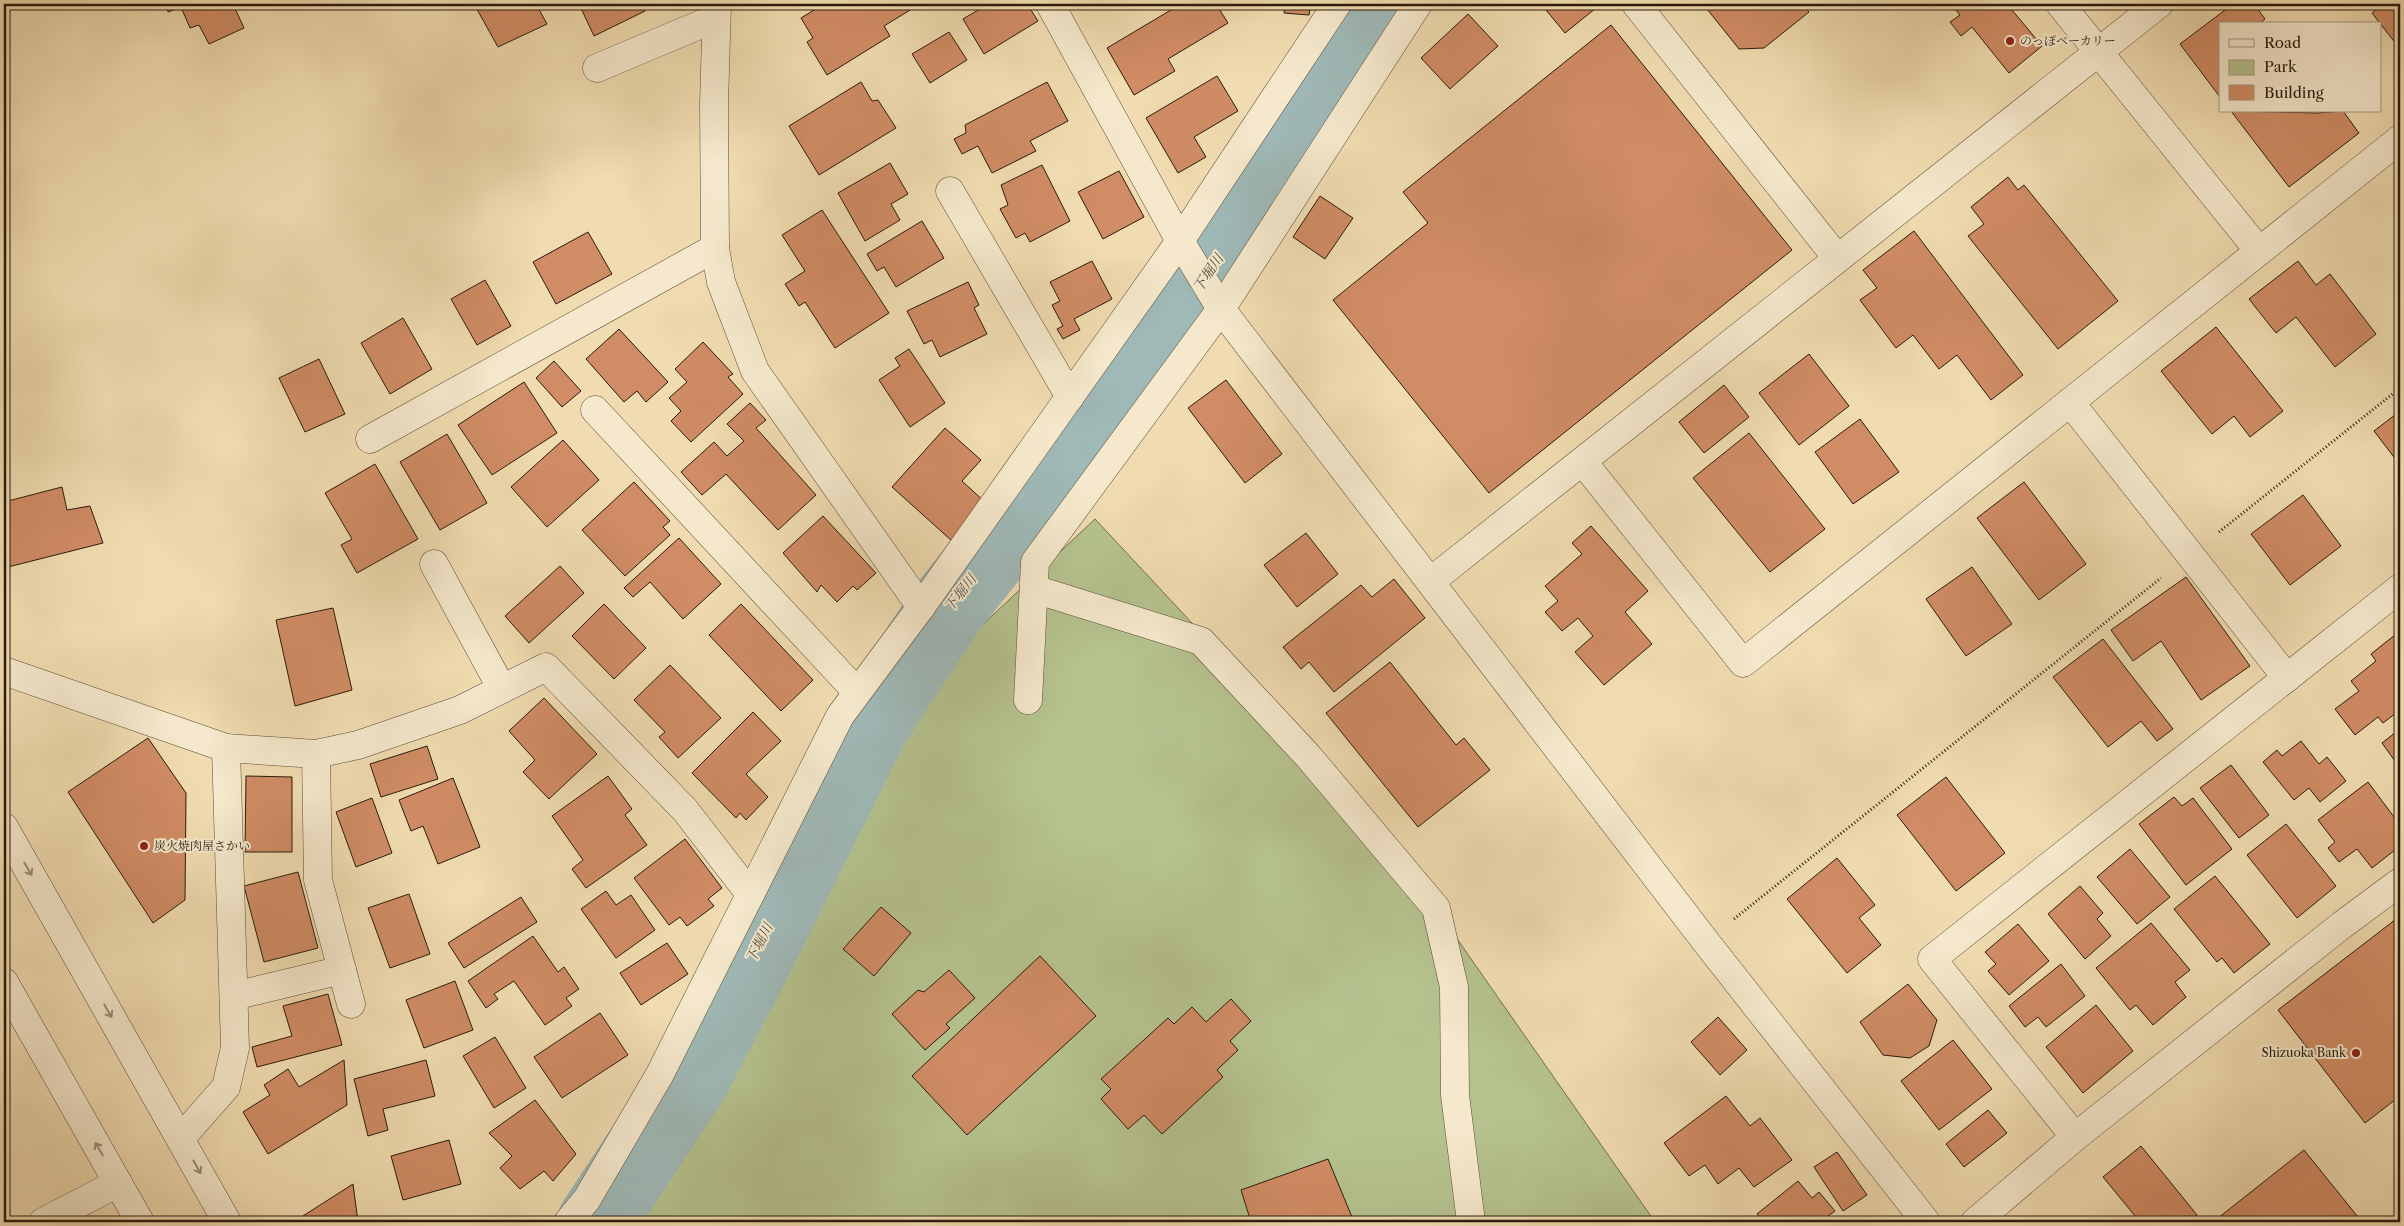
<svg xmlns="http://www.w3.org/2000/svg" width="2404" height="1226" viewBox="0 0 2404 1226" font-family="'Libre Caslon Text','Noto Serif JP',serif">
  <rect width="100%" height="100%" fill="#f0dcb0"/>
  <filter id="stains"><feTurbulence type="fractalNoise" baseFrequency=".004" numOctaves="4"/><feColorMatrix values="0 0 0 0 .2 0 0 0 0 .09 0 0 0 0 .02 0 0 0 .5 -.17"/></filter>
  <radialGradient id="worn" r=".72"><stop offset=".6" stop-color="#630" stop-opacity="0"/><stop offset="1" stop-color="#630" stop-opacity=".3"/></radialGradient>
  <!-- green -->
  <path fill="#b5c28e" stroke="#6f6e4e" d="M1095 519 1369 813 1655 1222H609L926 678Z"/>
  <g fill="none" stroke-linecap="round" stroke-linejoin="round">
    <!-- river -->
    <path stroke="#9fb9b7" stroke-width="78" d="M596 1222 688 1083 755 956 870 725 947 608 1173 326 1387 4"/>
  </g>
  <!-- building -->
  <g fill="#d08c65" stroke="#291b0d">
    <path d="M167 4H233L244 28 209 44 199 25 190 28 181 7 168 12Z"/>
    <path d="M474 4H536L547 24 498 47Z"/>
    <path d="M579 4H642L645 11 594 36Z"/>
    <path d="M824 4H920L884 26 890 36 827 75 807 42 813 38 801 18Z"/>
    <path d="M988 4H1027L1038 21 984 54 963 19Z"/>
    <path d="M1181 4H1216L1228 23 1168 59 1175 71 1134 95 1107 48Z"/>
    <path d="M1285 4H1311L1309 15 1284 13Z"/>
    <path d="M1541 4H1601L1565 33Z"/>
    <path d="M1703 4H1802L1809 12 1764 48 1739 49Z"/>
    <path d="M1951 4H2007L2042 46 2009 73 1972 27 1961 36 1950 22 1960 15Z"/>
    <path d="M2233 4H2254L2265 19 2259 24H2220V97L2180 44Z"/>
    <path d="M2384 4H2400V49L2372 13Z"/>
    <path d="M1468 14 1498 46 1450 89 1421 58Z"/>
    <path d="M1611 25 1792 250 1489 493 1333 300 1428 223 1403 192Z"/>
    <path d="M949 32 967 60 930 83 912 54Z"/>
    <path d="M1217 76 1238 111 1194 137 1206 157 1178 173 1146 118Z"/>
    <path d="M861 82 872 101 878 100 896 128 819 175 789 126Z"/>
    <path d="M1047 82 1068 121 1030 141 1036 151 992 173 978 146 962 154 954 139 966 133 965 125Z"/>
    <path d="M2231 111 2318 113 2343 111 2359 133 2289 187Z"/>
    <path d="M890 163 908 194 891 204 900 220 865 241 838 193Z"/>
    <path d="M1042 165 1070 221 1030 242 1025 233 1016 238 1000 209 1008 205 1001 185Z"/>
    <path d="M1119 171 1144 217 1103 239 1078 192Z"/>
    <path d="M2008 177 2018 190 2024 185 2118 301 2058 349 1968 236 1984 224 1971 207Z"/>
    <path d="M1320 196 1353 218 1325 259 1293 237Z"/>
    <path d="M822 210 889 313 835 348 805 302 799 306 785 284 805 271 782 235Z"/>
    <path d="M922 221 944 258 896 287 884 267 877 271 867 254Z"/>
    <path d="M1914 231 2023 375 1991 400 1957 355 1939 369 1913 335 1896 348 1860 300 1877 288 1863 270Z"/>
    <path d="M588 232 612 274 556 304 533 262Z"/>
    <path d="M1092 261 1112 299 1074 319 1080 330 1063 339 1057 329 1063 326 1052 305 1060 301 1050 282Z"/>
    <path d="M2298 261 2316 285 2330 274 2376 334 2335 367 2296 317 2276 333 2249 299Z"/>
    <path d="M485 280 511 326 477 345 451 299Z"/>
    <path d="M968 282 979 305 974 308 987 334 940 357 932 340 924 344 907 311Z"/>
    <path d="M403 318 432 369 390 394 361 343Z"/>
    <path d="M2216 327 2283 411 2250 437 2234 416 2212 434 2161 371Z"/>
    <path d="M619 329 668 382 646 402 637 391 624 402 586 359Z"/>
    <path d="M703 342 733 374 728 377 743 394 691 442 671 421 681 411 669 398 687 382 675 369Z"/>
    <path d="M909 349 945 403 910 427 879 380 900 366 895 358Z"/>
    <path d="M1809 354 1849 406 1799 445 1759 393Z"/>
    <path d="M319 359 345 414 305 432 279 378Z"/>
    <path d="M554 361 581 391 562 407 536 378Z"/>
    <path d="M1226 380 1282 454 1245 483 1188 408Z"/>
    <path d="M524 382 557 433 492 475 458 425Z"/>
    <path d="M1724 385 1749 417 1704 453 1679 422Z"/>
    <path d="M750 403 766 420 756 428 816 495 778 530 726 474 702 495 681 472 714 442 727 456 744 441 727 424Z"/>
    <path d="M2400 411V465L2374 431Z"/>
    <path d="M1860 419 1899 472 1853 504 1815 452Z"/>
    <path d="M945 428 981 460 962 481 986 503 952 541 892 487Z"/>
    <path d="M1749 433 1825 529 1770 572 1693 478Z"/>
    <path d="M447 434 487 503 440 530 400 462Z"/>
    <path d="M563 440 599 480 547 527 511 487Z"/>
    <path d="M375 464 418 539 357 573 341 545 352 539 325 493Z"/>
    <path d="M634 482 670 521 663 527 670 535 625 576 582 530Z"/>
    <path d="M2024 482 2086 564 2039 600 1977 518Z"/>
    <path d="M62 487 67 510 90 506 103 543 4 568V502Z"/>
    <path d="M2303 495 2341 546 2290 585 2251 534Z"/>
    <path d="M823 516 876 573 857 590 853 586 837 602 821 585 817 592 783 553Z"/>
    <path d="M1591 526 1648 591 1625 612 1652 644 1604 685 1575 652 1593 636 1578 618 1562 631 1545 612 1558 601 1545 586 1582 554 1572 543Z"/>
    <path d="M1306 533 1338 574 1297 607 1264 565Z"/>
    <path d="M679 538 721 584 683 619 650 582 633 597 624 588Z"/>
    <path d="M560 566 584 593 529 643 505 616Z"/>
    <path d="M1972 567 2012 624 1966 656 1926 599Z"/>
    <path d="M2186 577 2250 666 2201 700 2161 641 2133 661 2111 630Z"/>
    <path d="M1394 579 1425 618 1334 692 1309 662 1301 669 1283 647 1361 585 1372 597Z"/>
    <path d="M604 604 646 648 614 679 572 636Z"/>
    <path d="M741 604 813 680 781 711 709 635Z"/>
    <path d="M333 608 352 690 295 706 276 620Z"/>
    <path d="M2400 631V710L2383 723 2378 717 2355 735 2335 709 2359 691 2351 681 2376 661 2371 654Z"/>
    <path d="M2103 639 2173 729 2157 741 2141 721 2108 747 2053 677Z"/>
    <path d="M1390 662 1456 745 1464 738 1490 770 1418 827 1326 713Z"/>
    <path d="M670 665 721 718 678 758 659 737 665 732 634 700Z"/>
    <path d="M544 698 597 754 549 799 523 772 535 760 509 731Z"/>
    <path d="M753 712 781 741 746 774 768 797 746 820 740 813 736 818 692 773Z"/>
    <path d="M2400 729V768L2382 743Z"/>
    <path d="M148 738 186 793 185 900 153 923 68 792Z"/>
    <path d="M2301 741 2319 764 2327 757 2346 781 2320 802 2309 788 2294 800 2263 762 2277 750 2282 756Z"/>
    <path d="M427 746 438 779 381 797 370 764Z"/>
    <path d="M2231 765 2269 815 2239 838 2200 788Z"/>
    <path d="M246 776 292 777V852H245Z"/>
    <path d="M608 776 632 809 625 815 647 845 586 888 572 869 583 860 552 816Z"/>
    <path d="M1946 777 2005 853 1956 891 1897 815Z"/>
    <path d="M453 778 480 847 438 864 423 826 411 831 399 800Z"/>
    <path d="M2368 782 2400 825V846L2372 868 2357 849 2339 862 2328 848 2335 842 2318 820Z"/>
    <path d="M2174 797 2182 806 2193 798 2232 849 2186 885 2139 824Z"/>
    <path d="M372 798 392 853 356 867 336 812Z"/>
    <path d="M2286 824 2336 886 2297 918 2247 855Z"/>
    <path d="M685 839 722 888 708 899 714 906 687 926 680 917 669 925 634 878Z"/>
    <path d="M2130 849 2170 897 2137 924 2097 877Z"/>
    <path d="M1837 858 1875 905 1859 918 1881 945 1847 973 1787 899Z"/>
    <path d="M298 872 318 948 264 962 244 886Z"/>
    <path d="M2215 876 2270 944 2234 973 2222 958 2217 962 2174 909Z"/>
    <path d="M2080 886 2103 913 2097 919 2111 936 2085 959 2048 914Z"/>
    <path d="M606 891 616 905 631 895 655 930 616 958 581 909Z"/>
    <path d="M409 894 430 954 390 968 368 908Z"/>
    <path d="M521 897 537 922 464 968 448 943Z"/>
    <path d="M881 907 911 933 874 976 843 949Z"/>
    <path d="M2400 916V1096L2365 1123 2278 1010Z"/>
    <path d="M2151 923 2190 970 2175 982 2186 997 2153 1025 2136 1005 2130 1010 2096 968Z"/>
    <path d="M2018 924 2049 961 2009 995 1988 971 1996 964 1985 952Z"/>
    <path d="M533 936 558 972 564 967 579 989 566 998 572 1006 545 1025 514 981 494 994 498 999 486 1008 468 981Z"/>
    <path d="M667 943 688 974 641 1005 620 973Z"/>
    <path d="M1040 956 1096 1016 967 1135 912 1076Z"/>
    <path d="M2061 964 2085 996 2046 1027 2038 1017 2025 1027 2009 1006Z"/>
    <path d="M949 970 975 998 946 1024 950 1028 925 1050 892 1014 918 990 924 992Z"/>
    <path d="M455 981 473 1030 424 1048 406 1000Z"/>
    <path d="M1908 984 1937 1020 1929 1046 1910 1058 1883 1055 1860 1022Z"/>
    <path d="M328 994 342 1045 257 1067 252 1047 292 1036 283 1006Z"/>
    <path d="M1231 999 1251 1021 1230 1041 1238 1050 1217 1070 1223 1077 1162 1134 1144 1115 1128 1129 1101 1099 1111 1089 1101 1079 1168 1018 1174 1024 1192 1007 1206 1022Z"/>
    <path d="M2096 1005 2133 1051 2083 1093 2046 1047Z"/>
    <path d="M600 1013 628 1055 562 1098 534 1057Z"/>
    <path d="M1718 1017 1747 1050 1720 1075 1691 1042Z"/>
    <path d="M495 1037 526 1088 494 1108 463 1056Z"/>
    <path d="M1953 1040 1992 1089 1939 1130 1901 1081Z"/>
    <path d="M344 1060 347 1105 268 1154 243 1112 270 1095 264 1085 288 1069 299 1087Z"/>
    <path d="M426 1060 435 1096 383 1109 388 1130 368 1136 354 1079Z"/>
    <path d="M1726 1096 1750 1126 1760 1118 1792 1160 1754 1187 1739 1168 1718 1184 1705 1165 1689 1176 1664 1143Z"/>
    <path d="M535 1100 576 1154 553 1181 544 1171 520 1189 500 1168 512 1156 489 1133Z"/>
    <path d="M1988 1110 2007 1133 1964 1167 1946 1144Z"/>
    <path d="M449 1140 461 1184 403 1200 391 1156Z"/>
    <path d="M2141 1146 2197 1215 2187 1222H2140L2103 1177Z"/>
    <path d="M2304 1150 2362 1222H2213Z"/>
    <path d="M1837 1152 1867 1195 1843 1211 1814 1167Z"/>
    <path d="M1328 1159 1354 1222H1251L1241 1190Z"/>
    <path d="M1798 1181 1812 1198 1819 1192 1835 1211 1828 1216 1833 1222H1763L1757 1214Z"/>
    <path d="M353 1184 358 1222H307L303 1216Z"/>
  </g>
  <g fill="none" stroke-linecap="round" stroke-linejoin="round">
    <defs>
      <g id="minor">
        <path d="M717 4 714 104 715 248 721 282 755 371 921 607"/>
        <path d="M1050 4 1180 241 1221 309 1706 942 1926 1222"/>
        <path d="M1636 4 1837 258"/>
        <path d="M2060 4 2259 251"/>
        <path d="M597 68 716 18"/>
        <path d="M950 191 1070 397"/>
        <path d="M2070 402 2287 678"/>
        <path d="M595 410 857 692"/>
        <path d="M370 439 715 248"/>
        <path d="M1583 462 1743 663 2400 139"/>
        <path d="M434 564 502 689"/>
        <path d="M1431 581 2159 4"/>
        <path d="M1034 589 1201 641 1308 756 1436 908 1454 987 1455 1095 1471 1222"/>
        <path d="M4 671 226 748 316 754 358 745 460 710 546 667 685 810 750 894"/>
        <path d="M1028 700 1035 562 1221 309 1418 4"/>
        <path d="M316 754 318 880 351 1004"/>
        <path d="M4 827 227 1222"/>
        <path d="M4 982 140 1222"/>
        <path d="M234 996 342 970"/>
        <path d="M2075 1137 1932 959 2400 588"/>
        <path d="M181 1138 226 1087 235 1048 226 748"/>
        <path d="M43 1222 118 1183"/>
        <path d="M568 1222 587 1199 660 1074 840 716 921 607 1180 241 1337 4"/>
        <path d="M1975 1222 2075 1137 2342 925 2400 882"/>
      </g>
    </defs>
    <!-- minor casing -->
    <use href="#minor" stroke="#5b4b36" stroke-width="29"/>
    <!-- path -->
    <g stroke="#291b0d" stroke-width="3" stroke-dasharray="1 2.5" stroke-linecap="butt">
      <path d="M2219 532 2400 388"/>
      <path d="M1734 919 2161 578"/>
    </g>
    <!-- minor -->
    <use href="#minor" stroke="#f5e8cc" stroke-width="28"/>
  </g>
  <!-- one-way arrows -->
  <defs><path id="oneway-shaft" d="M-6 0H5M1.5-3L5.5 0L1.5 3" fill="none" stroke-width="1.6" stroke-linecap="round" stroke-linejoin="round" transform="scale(1.25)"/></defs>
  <g stroke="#998c76">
    <use href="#oneway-shaft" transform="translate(28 869) rotate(60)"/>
    <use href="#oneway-shaft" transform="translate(108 1011) rotate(60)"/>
    <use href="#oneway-shaft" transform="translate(99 1149) rotate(-120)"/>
    <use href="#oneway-shaft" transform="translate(197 1167) rotate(61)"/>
  </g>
  <!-- markers -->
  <g fill="#8f2418" stroke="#f5e8cc" stroke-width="2">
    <circle cx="2010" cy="41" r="5"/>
    <circle cx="144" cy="846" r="5"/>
    <circle cx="2356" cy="1053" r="5"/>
  </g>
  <g text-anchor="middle" stroke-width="4" stroke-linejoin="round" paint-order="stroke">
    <!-- poi labels -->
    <g font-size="12" fill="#291b0d" stroke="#f5e8cc" text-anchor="start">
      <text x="2020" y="45">のっぽベーカリー</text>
      <text x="154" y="850">炭火焼肉屋さかい</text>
      <text x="2346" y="1057" text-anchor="end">Shizuoka Bank</text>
    </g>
    <!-- water labels -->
    <g font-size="14" font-style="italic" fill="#525248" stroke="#f5e8cc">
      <text transform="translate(1208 273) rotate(-56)" y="5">下堀川</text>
      <text transform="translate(960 593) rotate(-52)" y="5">下堀川</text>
      <text transform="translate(759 943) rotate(-63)" y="5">下堀川</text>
    </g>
  </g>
  <!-- margin -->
  <rect width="2404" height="1226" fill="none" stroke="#f0dcb0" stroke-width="20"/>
  <rect x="5" y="5" width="2394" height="1216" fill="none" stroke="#291b0d" stroke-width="2.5"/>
  <rect x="10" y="10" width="2384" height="1206" fill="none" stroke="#291b0d"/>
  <!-- legend -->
  <rect x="2219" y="22" width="162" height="90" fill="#f5e8cc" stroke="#a39680"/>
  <rect x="2229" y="39" width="25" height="8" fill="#f5e8cc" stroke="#a39680"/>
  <text x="2264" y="48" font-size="15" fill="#291b0d">Road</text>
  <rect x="2229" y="60" width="25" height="15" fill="#b5c28e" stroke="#a39680"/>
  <text x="2264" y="72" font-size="15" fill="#291b0d">Park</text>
  <rect x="2229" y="85" width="25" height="15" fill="#d08c65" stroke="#a39680"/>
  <text x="2264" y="98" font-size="15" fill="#291b0d">Building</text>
  <rect width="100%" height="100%" filter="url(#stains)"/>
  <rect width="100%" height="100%" fill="url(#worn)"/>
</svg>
